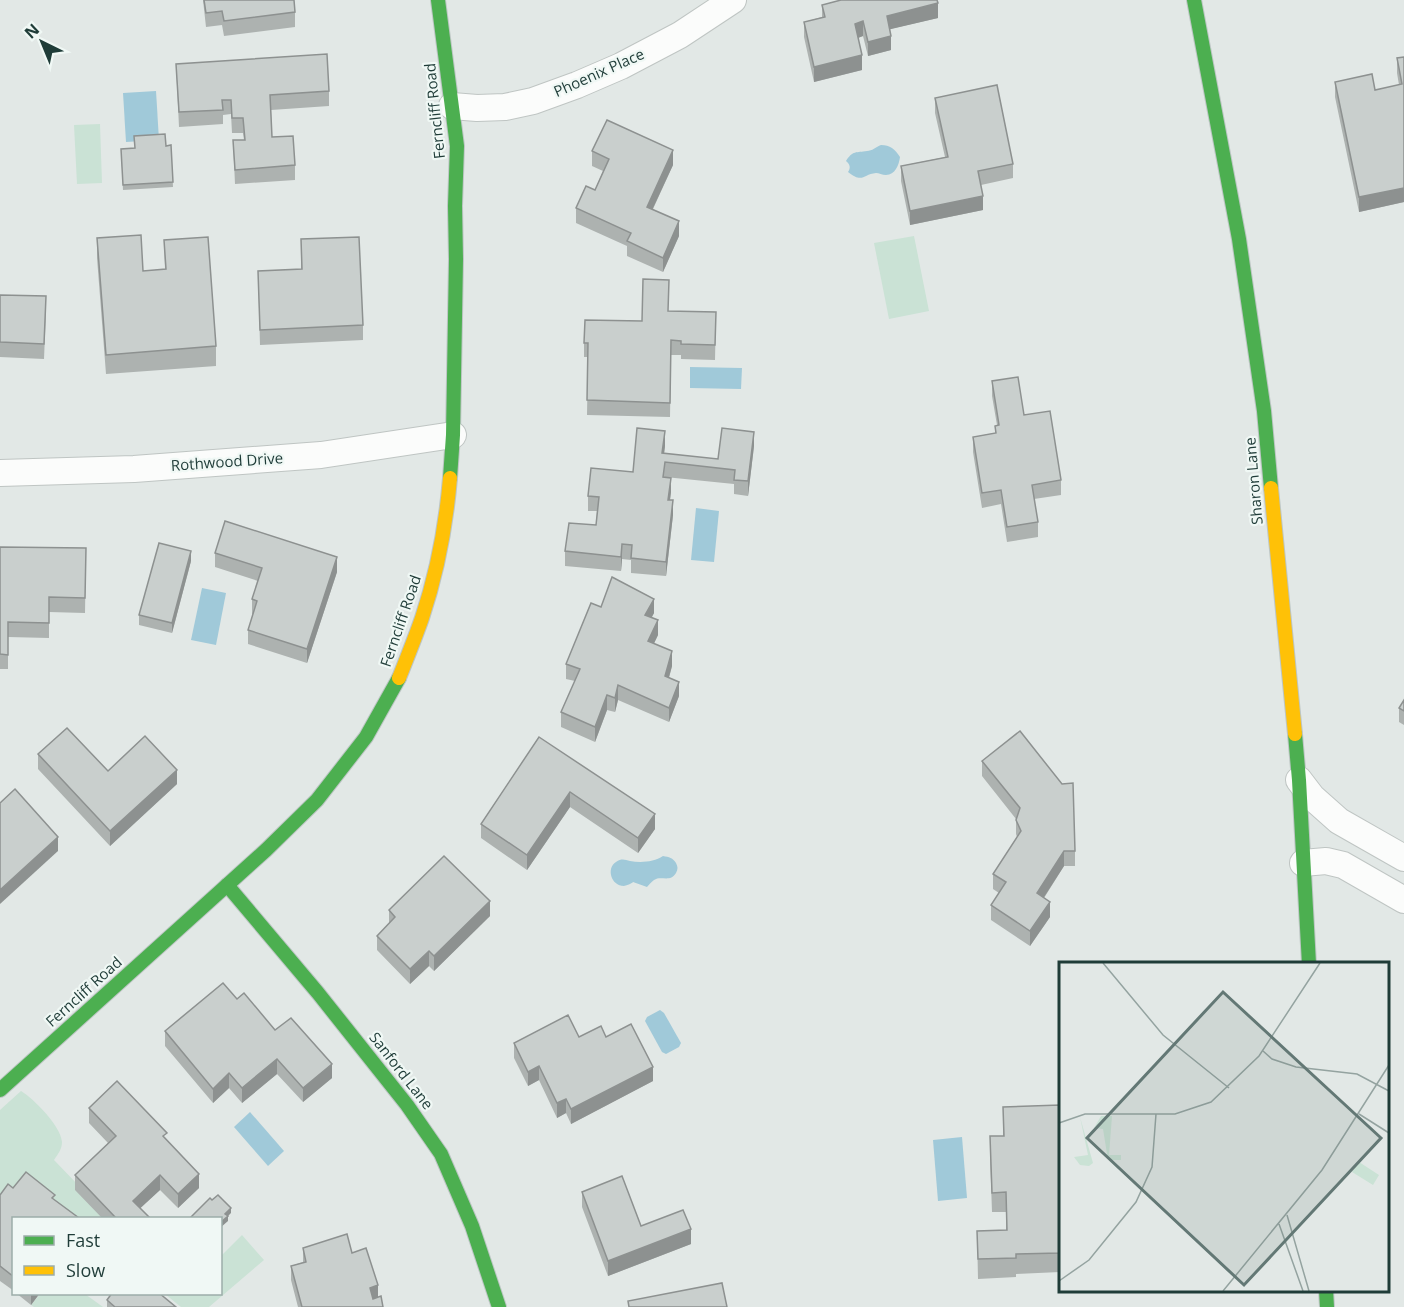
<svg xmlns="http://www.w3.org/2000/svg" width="1404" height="1307" viewBox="0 0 1404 1307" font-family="'Open Sans',sans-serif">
  <rect width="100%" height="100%" fill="#e2e8e6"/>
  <!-- green -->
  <g fill="#cae2d5">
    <path d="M100 124 102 183 77 184 74 125Z"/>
    <path d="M914 236 929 311 889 319 874 243Z"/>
    <path d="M21 1091C34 1099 61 1126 62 1142 62 1149 58 1154 54 1160L79 1186 102 1218H73L0 1210V1110Z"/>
    <path d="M242 1235 264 1260 209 1307H181L165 1294H220L221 1256Z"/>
    <path d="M40 1294H85L103 1307H34L31 1305Z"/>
  </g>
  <!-- water -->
  <g fill="#a0c9d9">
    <path d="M156 91 159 140 126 142 123 93Z"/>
    <path d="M881 145C890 145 895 149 900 157 899 165 895 175 886 175 882 175 879 173 876 173 863 174 863 184 848 172 851 168 850 164 846 161 853 150 856 153 867 151 872 151 876 147 881 145Z"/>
    <path d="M690 367 742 368 741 389 690 388Z"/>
    <path d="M696 508 719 511 714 562 691 560Z"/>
    <path d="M202 588 226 593 216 645 191 640Z"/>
    <path d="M663 856C669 857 673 858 676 863 678 867 678 869 676 873 670 883 661 875 654 880 651 882 649 885 647 887L633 882C633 883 625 886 624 886 611 886 606 868 616 862 622 858 625 860 630 861 641 863 654 862 663 856Z"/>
    <path d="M660 1010 664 1013 681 1043 679 1047 666 1054 662 1052 645 1021 647 1017Z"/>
    <path d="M250 1112 284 1151 268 1166 234 1127Z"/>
    <path d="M962 1137 967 1198 938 1201 933 1140Z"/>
  </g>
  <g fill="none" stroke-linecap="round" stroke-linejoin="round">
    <defs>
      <g id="street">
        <path d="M452 106 477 108 505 107 533 101 577 85 621 66 680 35 733 0"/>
        <path d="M0 473 134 469 321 455 453 435"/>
        <path d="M1299 780 1312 797 1339 821 1404 858"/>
        <path d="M1303 863 1326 861 1343 865 1404 900"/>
      </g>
      <g id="fast">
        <path d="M438 0 457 146 455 206 456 259 453 435 450 478"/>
        <path d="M1194 0 1239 239 1264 411 1271 488"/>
        <path d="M1295 734 1299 780 1309 964"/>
        <path d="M227 885 318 993 407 1105 441 1154 472 1226 499 1307"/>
        <path d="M0 1090 266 850 317 800 366 737 399 678"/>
        <path d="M1326 1290 1327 1307"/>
      </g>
      <g id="slow">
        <path d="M1271 488 1295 734"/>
        <path d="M399 678C407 658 415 638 422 618 437 573 446 526 450 478"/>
      </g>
    </defs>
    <!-- street casing -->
    <use href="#street" stroke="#bfc5c3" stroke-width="28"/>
    <!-- fast casing -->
    <use href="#fast" stroke="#bdc6c4" stroke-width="16"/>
    <!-- slow casing -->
    <use href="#slow" stroke="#bdc6c4" stroke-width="16"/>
    <!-- street -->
    <use href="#street" stroke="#fbfcfb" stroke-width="26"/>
    <!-- fast -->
    <use href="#fast" stroke="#4caf50" stroke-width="14"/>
    <!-- slow -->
    <use href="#slow" stroke="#ffc107" stroke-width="14"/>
  </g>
  <!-- wall -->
  <g fill="#adb2b0">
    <path d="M203 0H294L295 12V27L224 36 222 25 206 27Z"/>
    <path d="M822 5 938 18 890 29 891 50 868 56 863 36 858 38 862 70 814 82 804 37V22L822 17Z"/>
    <path d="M1404 57V202L1359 212 1335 97V82L1375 90 1399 85 1397 73V58Z"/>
    <path d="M176 64 329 91V106L271 110 272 137 295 165V180L235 184 233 140H244L243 133H232L231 114 223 115V124L179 127Z"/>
    <path d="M935 98 1013 164V178L981 185 983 210 910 225 901 181V166L945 157 935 113Z"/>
    <path d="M171 145 173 187 123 190 121 149Z"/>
    <path d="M592 151 673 165 653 209 679 236 663 272 627 256V246L576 223V208L595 190 603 171 592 166Z"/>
    <path d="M97 238 143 271 165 269 164 240 216 346V366L106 374 97 258Z"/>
    <path d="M301 239 363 325V340L260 345 258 271 301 269Z"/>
    <path d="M0 295 46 311 44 359 0 357Z"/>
    <path d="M669 311 716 312 715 360 681 359V355H671L670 417 587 415 588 357H584V343Z"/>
    <path d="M992 381 1024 415 1061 480V495L1034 499 1038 522V537L1007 542 1001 504 982 508 973 452V437L995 433V426L997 425 992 396Z"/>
    <path d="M665 446 664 454 718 459 754 446 748 496 734 494V484L665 477 671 492 670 500 673 515 666 576 631 573V560L622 559 621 571 565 566V551L596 525 597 511H588V496L633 472Z"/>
    <path d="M0 547 86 548 85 613 49 612V638L8 637V669H0Z"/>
    <path d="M215 553 337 572 307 663 248 644V630L253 614H252V599L258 581 215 567Z"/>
    <path d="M191 561 172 633 139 625V615Z"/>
    <path d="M601 607 654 613 652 617 658 635 654 643 672 666 669 678 679 696 669 722 618 700 615 712 607 710 595 742 561 727V712L575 681 566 679V664Z"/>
    <path d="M1404 700V725L1399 722V708Z"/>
    <path d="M539 737 655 829 638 853 570 807 527 870 481 838V824Z"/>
    <path d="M38 754 108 771 177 784 110 846 38 769Z"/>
    <path d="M982 761 1075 851V866H1064L1044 898 1050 917 1030 946 991 920V905L999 893 993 889V874L1017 837 1016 834V819L982 776Z"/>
    <path d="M389 910 490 916 434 971 429 966 410 984 377 950V936L389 924Z"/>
    <path d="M237 999 275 1030 332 1078 303 1102 277 1074 242 1103 229 1088 213 1103 165 1046V1031Z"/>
    <path d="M579 1037H606L653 1081 571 1124 566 1113 557 1118 539 1080 528 1086 514 1058V1043Z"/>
    <path d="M1060 1105V1272L1016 1274V1277L978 1279 977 1231 1006 1230V1212H992L990 1155V1136H1003V1107Z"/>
    <path d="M89 1108 167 1140 199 1188 178 1208 160 1190 140 1208 150 1218H102L75 1190V1175L108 1143 89 1123Z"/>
    <path d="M582 1192 641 1226 691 1244 608 1276 582 1207Z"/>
    <path d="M0 1195 14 1218V1291L0 1281Z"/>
    <path d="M303 1248 352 1253 383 1307H298L291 1280V1266L303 1262Z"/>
    <path d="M16 1293H40L31 1305Z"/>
    <path d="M107 1300 176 1307H107Z"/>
  </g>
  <!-- shaded-wall -->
  <g fill="#8d9190">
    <path d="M938 3V18L887 30V16Z"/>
    <path d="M863 21V36L855 39V24Z"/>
    <path d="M891 36V50L868 56V42Z"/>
    <path d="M862 55V70L814 82V67Z"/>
    <path d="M673 150V165L647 221V207Z"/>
    <path d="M1404 188V202L1359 212V197Z"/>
    <path d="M983 196V210L910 225V211Z"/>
    <path d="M679 221V236L663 272V258Z"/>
    <path d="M665 431V446L662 468V453Z"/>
    <path d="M754 432V446L748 496V481Z"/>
    <path d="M671 478V492L668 514V500Z"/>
    <path d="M673 500V515L666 576V562Z"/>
    <path d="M622 544V559L621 571V557Z"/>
    <path d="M191 551V561L172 633V623Z"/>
    <path d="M337 557V572L307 663V649Z"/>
    <path d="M654 599V613L645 629V615Z"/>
    <path d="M658 620V635L648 656V641Z"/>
    <path d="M672 651V666L665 691V676Z"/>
    <path d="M679 682V696L669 722V708Z"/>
    <path d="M618 685V700L615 712V698Z"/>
    <path d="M607 695V710L595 742V727Z"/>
    <path d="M177 770V784L110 846V831Z"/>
    <path d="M570 792V807L527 870V855Z"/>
    <path d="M655 814V829L638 853V838Z"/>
    <path d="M58 837V851L0 904V890Z"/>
    <path d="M1064 851V866L1037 908V893Z"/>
    <path d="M490 901V916L434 971V956Z"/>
    <path d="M1050 902V917L1030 946V931Z"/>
    <path d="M429 951V966L410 984V969Z"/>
    <path d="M277 1059V1074L242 1103V1088Z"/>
    <path d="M332 1064V1078L303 1102V1088Z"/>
    <path d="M539 1066V1080L528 1086V1072Z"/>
    <path d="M653 1067V1081L571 1124V1109Z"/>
    <path d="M229 1073V1088L213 1103V1089Z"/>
    <path d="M566 1099V1113L557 1118V1103Z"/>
    <path d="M199 1174V1188L178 1208V1194Z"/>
    <path d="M160 1175V1190L133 1215V1201Z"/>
    <path d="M231 1208V1213L228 1216V1221L220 1228V1223L225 1214Z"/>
    <path d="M691 1229V1244L608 1276V1261Z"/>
    <path d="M378 1285V1299L370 1303V1288Z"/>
    <path d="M31 1293H40L31 1305Z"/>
  </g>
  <!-- building -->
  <g fill="#c9cfcd" stroke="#8d9190" stroke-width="1.5">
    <path d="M204 0H294L295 12 224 21 222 11 206 13Z"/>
    <path d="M841 0H937L938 3 887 16 891 36 868 42 863 21 855 24 862 55 814 67 804 22 825 17 822 5Z"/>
    <path d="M327 54 329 91 270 95 272 137 293 136 295 165 235 170 233 140H245L243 118H232L231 100H222L223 110 179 112 176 64Z"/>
    <path d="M1404 57V188L1359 197 1335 82 1372 74 1375 90 1402 84 1397 58Z"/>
    <path d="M997 85 1013 164 978 171 983 196 910 211 901 166 948 157 935 98Z"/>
    <path d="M607 120 673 150 647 207 679 221 663 258 627 241 631 233 576 208 586 186 595 190 609 159 592 151Z"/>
    <path d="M165 134 166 146 171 145 173 182 123 185 121 149 135 148 134 136Z"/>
    <path d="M141 235 143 271 166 269 164 240 208 237 216 346 106 355 97 238Z"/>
    <path d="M359 237 363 325 260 330 258 271 302 269 301 239Z"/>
    <path d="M643 279 669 280 668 311 716 312 715 345 681 344V341L671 340 670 403 587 400 588 343H584L585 320 642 321Z"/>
    <path d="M0 295 46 296 44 344 0 342Z"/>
    <path d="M1018 377 1024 415 1050 411 1061 480 1032 485 1038 522 1007 527 1001 490 982 493 973 437 996 433 995 426 999 425 992 381Z"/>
    <path d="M637 428 665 431 662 453 718 459 722 428 754 432 748 481 734 480 735 470 665 462 663 477 671 478 668 500H673L666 562 631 558 632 545 622 544 621 557 565 551 569 523 596 525 599 497 588 496 591 468 633 472Z"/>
    <path d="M225 521 337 557 307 649 248 630 257 601 252 599 262 568 215 553Z"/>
    <path d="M159 543 191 551 172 623 139 615Z"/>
    <path d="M0 547 86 548 85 598 49 597V623L8 622V655L0 654Z"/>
    <path d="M612 577 654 599 645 615 658 620 648 641 672 651 665 676 679 682 669 708 618 685 615 698 607 695 595 727 561 712 580 669 566 664 591 603 601 607Z"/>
    <path d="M1404 700V711L1399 708Z"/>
    <path d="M67 728 108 771 145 736 177 770 110 831 38 754Z"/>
    <path d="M1020 731 1062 784 1073 783 1075 851H1064L1037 893 1050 902 1030 931 991 905 1006 882 993 874 1021 831 1016 820 1020 808 982 761Z"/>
    <path d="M539 737 655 814 638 838 570 792 527 855 481 824Z"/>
    <path d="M15 789 58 837 0 890V803Z"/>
    <path d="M444 856 490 901 434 956 429 951 410 969 377 936 395 917 389 910Z"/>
    <path d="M223 983 237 999 244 993 275 1030 291 1018 332 1064 303 1088 277 1059 242 1088 229 1073 213 1089 165 1031Z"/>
    <path d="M568 1015 579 1037 601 1026 606 1037 631 1024 653 1067 571 1109 566 1099 557 1103 539 1066 528 1072 514 1043Z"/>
    <path d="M117 1081 167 1133 163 1136 199 1174 178 1194 160 1175 133 1201 150 1218H116L75 1175 116 1136 89 1108Z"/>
    <path d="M1060 1105V1253L1016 1254V1258L978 1259 977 1231 1007 1230 1006 1192 992 1193 990 1136H1004L1003 1107Z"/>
    <path d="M26 1172 55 1195 52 1198 79 1218H14V1277L0 1266V1195L8 1184 13 1188Z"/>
    <path d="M622 1176 641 1226 683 1210 691 1229 608 1261 582 1192Z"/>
    <path d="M218 1195 231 1208 225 1214 228 1216 220 1223V1218H192L191 1217 210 1198 212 1200Z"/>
    <path d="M347 1234 352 1253 366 1248 378 1285 370 1288 373 1299 381 1296 383 1307H302L291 1266 306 1262 303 1248Z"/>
    <path d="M722 1283 727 1307H629L628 1301Z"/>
    <path d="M112 1293H159L176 1307H115L107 1300Z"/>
  </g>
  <g text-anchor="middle" stroke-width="4.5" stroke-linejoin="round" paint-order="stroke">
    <!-- street labels -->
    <g font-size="15" fill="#1f3c38" stroke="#f0f8f5">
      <text transform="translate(599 73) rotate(-24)" y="5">Phoenix Place</text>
      <text transform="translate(435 111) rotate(-96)" y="5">Ferncliff Road</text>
      <text transform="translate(227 462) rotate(-4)" y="5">Rothwood Drive</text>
      <text transform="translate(1254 481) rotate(-95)" y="5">Sharon Lane</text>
      <text transform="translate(401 621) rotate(-71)" y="5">Ferncliff Road</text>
      <text transform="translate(84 992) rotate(-42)" y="5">Ferncliff Road</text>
      <text transform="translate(401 1071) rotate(52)" y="5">Sanford Lane</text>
    </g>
  </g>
  <!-- overview -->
  <g transform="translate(1059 962)">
    <rect width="330" height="330" fill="#e2e8e6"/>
    <path d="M42 154H53L50 193H62V198H49L44 167 35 166ZM21 155 34 201 30 204 21 203 15 195 29 193ZM300 200 320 213 314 223 293 210Z" fill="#cae2d5"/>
    <path fill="none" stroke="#94a3a0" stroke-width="1.5" d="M44 1 104 73 170 126M204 89 213 97 237 105 298 112 330 129M300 152 330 171M0 161 26 152H116L152 140 200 94 261 1M228 253 250 329M220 262 244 329M0 319 30 298 77 240 93 205 97 152M164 329 263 208 330 103"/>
    <path fill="#637875" fill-opacity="0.15" stroke="#637875" stroke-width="3" d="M164 30 322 176 185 323 28 176Z"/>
    <rect width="330" height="330" fill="none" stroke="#1f3c38" stroke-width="3"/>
  </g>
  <!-- legend -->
  <rect x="12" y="1217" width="210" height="78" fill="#f0f8f5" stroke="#9cada9" stroke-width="1.5"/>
  <rect x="24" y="1236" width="30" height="9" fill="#4caf50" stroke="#9cada9" stroke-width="1.5"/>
  <text x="66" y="1247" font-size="18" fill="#1f3c38">Fast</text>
  <rect x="24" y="1266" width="30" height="9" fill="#ffc107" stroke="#9cada9" stroke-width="1.5"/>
  <text x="66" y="1277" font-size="18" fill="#1f3c38">Slow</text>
  <!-- north arrow -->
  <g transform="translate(42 42) rotate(317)" stroke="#f0f8f5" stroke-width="4.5" paint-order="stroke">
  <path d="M0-4.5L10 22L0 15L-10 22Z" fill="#1f3c38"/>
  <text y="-9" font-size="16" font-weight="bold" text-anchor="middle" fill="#1f3c38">N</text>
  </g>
</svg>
